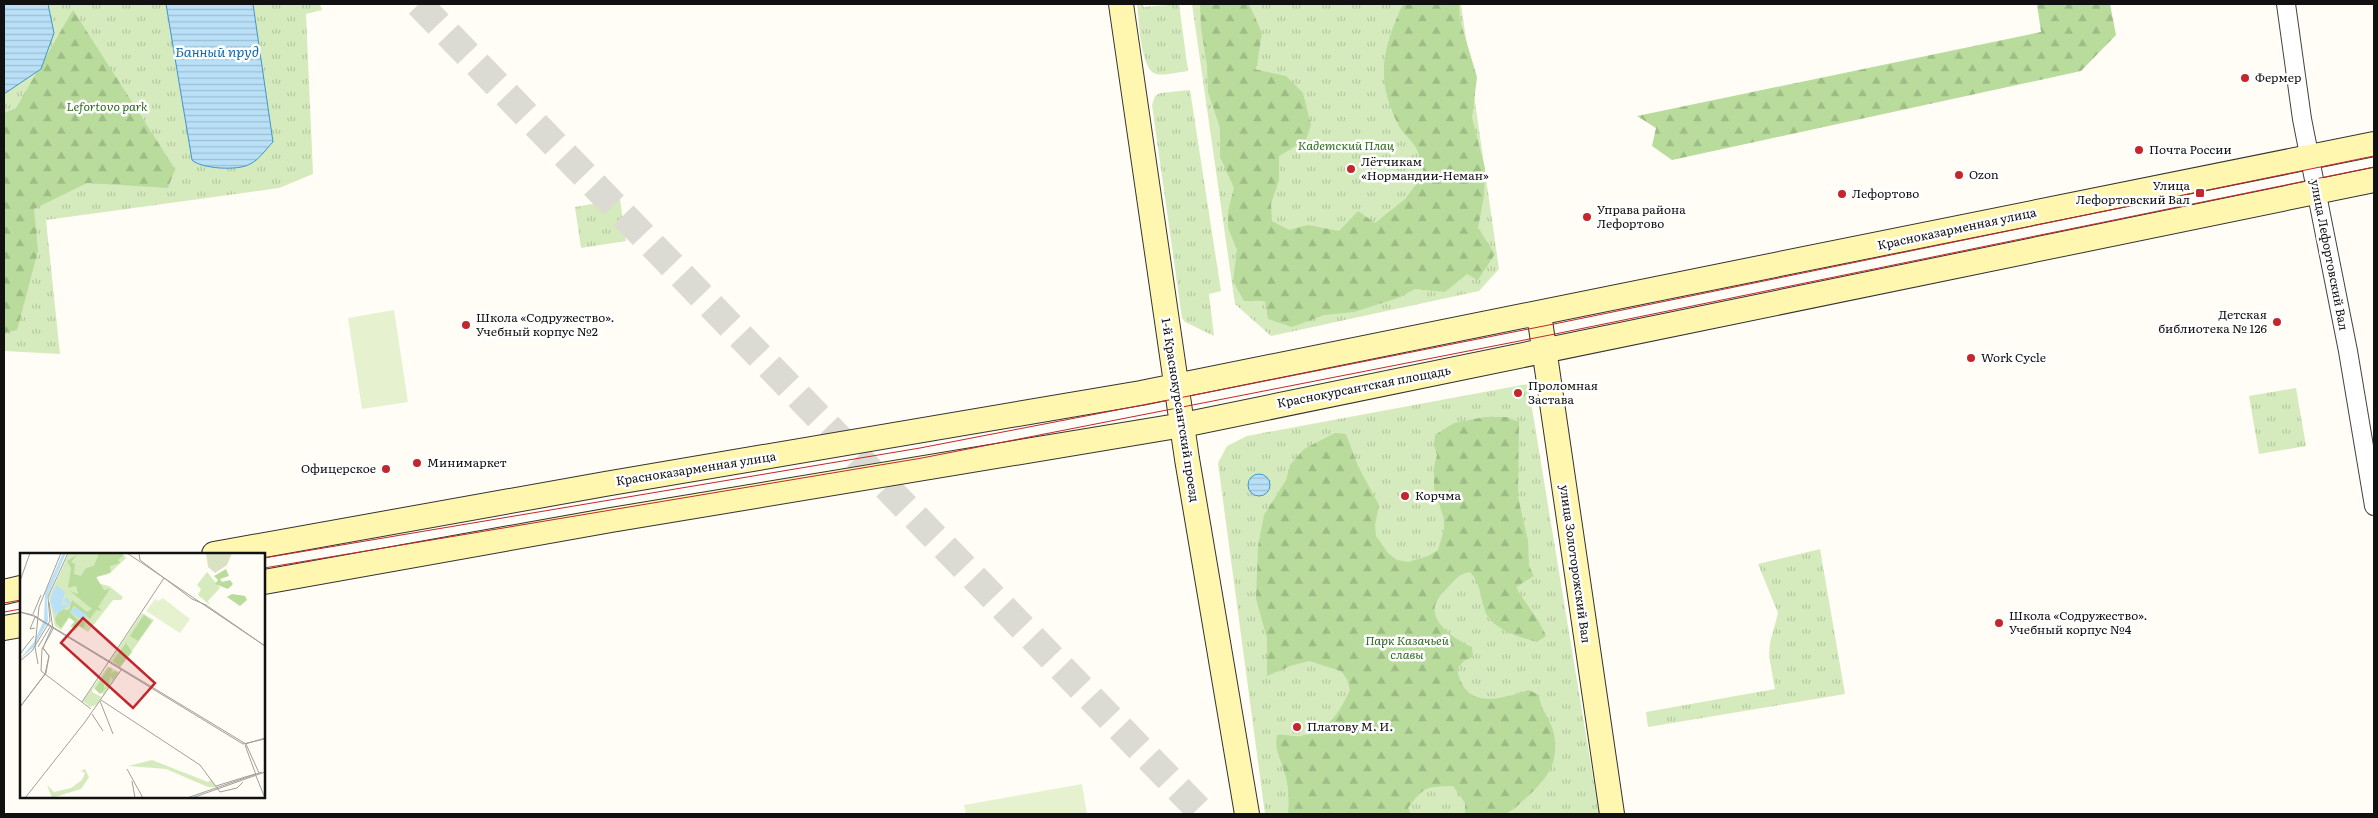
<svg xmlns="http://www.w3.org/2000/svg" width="2378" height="818" font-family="Literata,serif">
<defs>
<pattern id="grass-tufts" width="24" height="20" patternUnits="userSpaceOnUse" patternTransform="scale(1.25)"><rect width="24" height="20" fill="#d5ebbd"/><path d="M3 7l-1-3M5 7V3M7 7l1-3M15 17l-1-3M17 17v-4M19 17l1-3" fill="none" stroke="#b6c8a1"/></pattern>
<pattern id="forest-firs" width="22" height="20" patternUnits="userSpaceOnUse" patternTransform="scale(1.25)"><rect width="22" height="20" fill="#b9dc9c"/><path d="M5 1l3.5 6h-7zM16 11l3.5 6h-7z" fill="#9ebc85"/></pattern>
<pattern id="water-rules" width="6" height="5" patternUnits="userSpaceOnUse" patternTransform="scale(1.25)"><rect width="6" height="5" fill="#b9e0f7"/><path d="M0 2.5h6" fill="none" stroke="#9ebfd3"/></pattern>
</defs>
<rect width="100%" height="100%" fill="#fffdf5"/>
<!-- grass -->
<path fill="url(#grass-tufts)" d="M 4,4 L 320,4 L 322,10 L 306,14 L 313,174 L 279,188 L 46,220 L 60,354 L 4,351 Z
M 1137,4 L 1143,4 L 1143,7 L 1179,4 L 1188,71 C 1178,72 1165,76 1156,74 C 1140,70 1139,18 1137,4 Z
M 1192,4 L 1461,4 L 1499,269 L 1479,291 L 1271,336 L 1235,304 Z
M 1190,90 L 1221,291 L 1209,294 L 1214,336 L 1185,322 L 1182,318 L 1152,105 L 1155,96 L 1160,93 Z
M 620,199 L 626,241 L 581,248 L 575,207 Z
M 1528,384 L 1599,814 L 1265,814 L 1218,463 L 1227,446 L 1247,436 Z
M 2296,388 L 2306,446 L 2259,454 L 2249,396 Z
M 1820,549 L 1845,694 L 1648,727 L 1646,712 L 1775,689 L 1769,656 L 1770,643 L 1778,613 L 1758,564 Z"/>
<!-- forest -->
<path fill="url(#forest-firs)" d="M 1200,4 L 1249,4 L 1262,33 L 1257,65 L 1254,69 L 1286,76 L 1303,93 L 1311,125 L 1306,140 L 1279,156 L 1279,180 L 1271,204 L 1272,221 L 1289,230 L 1308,225 L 1339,231 L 1358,211 L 1375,223 L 1405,199 L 1424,174 C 1422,166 1420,155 1416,148 C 1412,140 1403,134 1399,126 C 1375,80 1382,49 1403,4 L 1459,4 L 1460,20 L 1477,77 L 1472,118 L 1485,168 L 1484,196 L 1478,228 L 1495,254 L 1478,280 L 1467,274 L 1445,292 L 1415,289 L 1398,298 L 1354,312 L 1324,315 L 1292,327 L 1268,319 L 1265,301 L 1244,301 L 1233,281 L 1237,250 L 1228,228 L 1228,211 L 1234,188 L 1220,157 L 1220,128 L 1208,92 L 1207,65 L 1201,28 Z
M 2037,4 L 2110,4 L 2116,35 L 2081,71 L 1672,160 L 1652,146 L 1656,128 L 1637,116 L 2041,32 Z
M 73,10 L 175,169 L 168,188 L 87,183 L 34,209 L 38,251 L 17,330 L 4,333 L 4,113 L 16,108 Z
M 1485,417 L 1507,417 L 1519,422 L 1518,497 L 1528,541 L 1529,566 L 1534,576 L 1516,587 C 1525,604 1539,618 1546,636 L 1537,642 C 1519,637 1493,630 1485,611 C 1480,597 1481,583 1470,572 C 1459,574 1456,579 1448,587 C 1443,593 1437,598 1435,606 C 1431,624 1458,641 1472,647 L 1473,657 L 1464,661 L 1457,669 C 1465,711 1500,699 1529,690 L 1539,695 C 1540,710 1551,719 1554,734 C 1559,766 1547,778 1526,798 C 1520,803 1512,812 1504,814 C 1493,817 1477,814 1465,814 L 1465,803 L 1453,786 C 1426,787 1425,785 1408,808 L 1411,814 L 1288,814 C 1289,801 1289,787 1285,774 C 1281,759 1274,750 1277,735 C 1286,734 1295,737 1300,736 C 1328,732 1339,713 1350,690 L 1347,679 L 1341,671 L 1309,661 L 1290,666 L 1267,676 L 1267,638 L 1256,599 L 1258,546 L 1264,515 L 1286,480 L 1290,465 L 1304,449 L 1335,433 L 1346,434 L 1358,466 L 1379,505 L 1375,525 L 1376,536 L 1388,553 L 1397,560 L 1408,562 L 1428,556 L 1438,550 L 1444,530 L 1444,519 L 1434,488 L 1434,467 L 1437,455 L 1434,445 L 1435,435 L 1454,423 Z"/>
<!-- pitch -->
<path fill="#e6f2cf" d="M 394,310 L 408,402 L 362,409 L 348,318 Z
M 1082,784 L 1087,814 L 966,814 L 964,805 Z"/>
<!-- water -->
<path fill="url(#water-rules)" stroke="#3f96cf" d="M 4,4 L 48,4 L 54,33 L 41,69 L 4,94 Z
M 166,4 L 253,4 L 273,142 C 266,149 259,160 250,164 C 239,171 201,169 192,160 Z
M1248 485a11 11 0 1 1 22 0a11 11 0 1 1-22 0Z"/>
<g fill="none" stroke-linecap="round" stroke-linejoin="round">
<!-- primary-tunnel -->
<path stroke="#dbdad3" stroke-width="28" stroke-dasharray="28 14" stroke-linecap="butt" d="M 419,4 L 1203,814"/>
<defs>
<path id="street" d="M 2286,4 L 2302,119 L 2348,351 L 2374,506"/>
<path id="secondary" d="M 1121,4 L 1187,459 L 1247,814
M 1539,314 L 1612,814
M 214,554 L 605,484 L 1141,393 L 2374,144
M 264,582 L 611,520 L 1183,425 L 2374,180
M 4,592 L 21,588
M 4,628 L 21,625"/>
</defs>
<!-- street casing -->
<use href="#street" stroke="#444" stroke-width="20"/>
<!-- secondary casing -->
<use href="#secondary" stroke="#333" stroke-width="26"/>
<!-- street -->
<use href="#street" stroke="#fff" stroke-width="18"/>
<!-- secondary -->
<use href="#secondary" stroke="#fff6b0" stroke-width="24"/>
<!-- tram -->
<path stroke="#c4262e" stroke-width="1" d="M 264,558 L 920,448 L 1179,398 L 1554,324 L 2374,156
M 264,568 L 922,458 L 1555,334 L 2374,167
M 4,603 L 21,600
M 4,612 L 21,609"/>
</g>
<!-- markers -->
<g fill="#c4262e" stroke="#fff" stroke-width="2">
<circle cx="2245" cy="78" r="5"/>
<circle cx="2139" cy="150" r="5"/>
<circle cx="1351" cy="169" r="5"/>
<circle cx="1959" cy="175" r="5"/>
<rect x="2195" y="188" width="10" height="10" rx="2.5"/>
<circle cx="1842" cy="194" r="5"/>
<circle cx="1587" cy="217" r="5"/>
<circle cx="2277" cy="322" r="5"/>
<circle cx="466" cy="325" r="5"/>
<circle cx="1971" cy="358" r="5"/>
<circle cx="1518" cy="393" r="5"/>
<circle cx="417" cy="463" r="5"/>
<circle cx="386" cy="469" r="5"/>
<circle cx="1405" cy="496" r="5"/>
<circle cx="1999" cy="623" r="5"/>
<circle cx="1297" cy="727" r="5"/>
</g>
<g text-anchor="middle" stroke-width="5" stroke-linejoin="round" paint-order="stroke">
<!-- poi labels -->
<g font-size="12" fill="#111" stroke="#fff" text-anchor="start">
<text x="2255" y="82">Фермер</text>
<text x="2149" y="154">Почта России</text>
<text x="1361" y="166">Лётчикам<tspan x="1361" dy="14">«Нормандии-Неман»</tspan></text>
<text x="1969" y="179">Ozon</text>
<text x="2190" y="190" text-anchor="end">Улица<tspan x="2190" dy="14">Лефортовский Вал</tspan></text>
<text x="1852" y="198">Лефортово</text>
<text x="1597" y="214">Управа района<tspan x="1597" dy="14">Лефортово</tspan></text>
<text x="2267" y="319" text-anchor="end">Детская<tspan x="2267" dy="14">библиотека № 126</tspan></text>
<text x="476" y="322">Школа «Содружество».<tspan x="476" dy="14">Учебный корпус №2</tspan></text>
<text x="1981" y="362">Work Cycle</text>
<text x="1528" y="390">Проломная<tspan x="1528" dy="14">Застава</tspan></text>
<text x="427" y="467">Минимаркет</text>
<text x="376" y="473" text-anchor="end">Офицерское</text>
<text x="1415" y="500">Корчма</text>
<text x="2009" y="620">Школа «Содружество».<tspan x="2009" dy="14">Учебный корпус №4</tspan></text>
<text x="1307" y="731">Платову М. И.</text>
</g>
<!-- park labels -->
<g font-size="12" font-style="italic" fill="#2f6b1f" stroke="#fff">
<text x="107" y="111">Lefortovo park</text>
<text x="1346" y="150">Кадетский Плац</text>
<text x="1407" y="645">Парк Казачьей<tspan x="1407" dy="14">славы</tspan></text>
</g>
<!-- street labels -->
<g font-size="12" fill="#111" stroke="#fff">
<text transform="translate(1957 229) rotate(-12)" y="4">Красноказарменная улица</text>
<text transform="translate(2329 255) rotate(79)" y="4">улица Лефортовский Вал</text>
<text transform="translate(1364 387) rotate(-11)" y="4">Краснокурсантская площадь</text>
<text transform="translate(1180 410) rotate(81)" y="4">1-й Краснокурсантский проезд</text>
<text transform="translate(696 469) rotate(-9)" y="4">Красноказарменная улица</text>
<text transform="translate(1575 564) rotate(82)" y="4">улица Золоторожский Вал</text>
</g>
<!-- water labels -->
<g font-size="14" font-style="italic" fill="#1768a6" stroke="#fff">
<text x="217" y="57">Банный пруд</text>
</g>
</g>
<!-- overview -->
<g transform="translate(20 553)">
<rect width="245" height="245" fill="#fffdf5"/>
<path d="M 49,0 L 102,0 L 106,5 L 89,21 L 77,24 L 77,30 L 89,33 L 103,44 L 101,47 L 93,47 L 68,79 L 59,73 L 55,78 L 50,73 L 55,68 L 49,65 L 41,77 L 35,73 L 29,44 ZM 187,19 L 200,35 L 188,48 L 190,52 L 178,42 L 181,36 L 177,32 ZM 122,60 L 134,67 L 100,115 L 90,108 ZM 88,113 L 99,119 L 84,142 L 73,135 L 72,139 L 82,144 L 76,152 L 70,154 L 63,148 ZM 132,207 L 188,229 L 191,227 L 196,234 L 188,234 L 146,216 L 108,213 ZM 65,216 L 69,224 L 61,236 L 32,245 L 27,232 L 34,239 L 51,235 L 62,227 L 65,220 L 61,218 Z" fill="#d5ebbd"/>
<path d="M 79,0 L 100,0 L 103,3 L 98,7 L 100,10 L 90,13 L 91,19 L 76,24 L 84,37 L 90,36 L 78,54 L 82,58 L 76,57 L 70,66 L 54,53 L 50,59 L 59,68 L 65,68 L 64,75 L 59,73 L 54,75 L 52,72 L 55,69 L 49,64 L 41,75 L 36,70 L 35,65 L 41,56 L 49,57 L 52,47 L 67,59 L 72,56 L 50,38 L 58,41 L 56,33 L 48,35 L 51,15 L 47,8 L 57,2 L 51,9 L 55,11 L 54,21 L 61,23 L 66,15 L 74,13 ZM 206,16 L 209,23 L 200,26 L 202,29 L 210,27 L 213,31 L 208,36 L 195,31 L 198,27 L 194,23 ZM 212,41 L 225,43 L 227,47 L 220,53 L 207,44 ZM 124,62 L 132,68 L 118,88 L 110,83 ZM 106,90 L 112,99 L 100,114 L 93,108 ZM 88,115 L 92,115 L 91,121 L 95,118 L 98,120 L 93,127 L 90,123 L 89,131 L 84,128 L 84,135 L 88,133 L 80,141 L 75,136 Z" fill="#b9dc9c"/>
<path d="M 186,0 L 212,0 L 207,12 L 195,20 L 188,14 Z" fill="#d9e3c4"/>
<path d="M 143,45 L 170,66 L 160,80 L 126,58 L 135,46 L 138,48 Z" fill="#e6f2cf"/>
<path d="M 43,0 L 46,0 L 27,45 L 28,68 L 14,94 L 0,106 L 14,89 L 24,67 L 25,40 ZM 36,32 L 45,39 L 42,49 L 43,52 L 49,51 L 43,48 L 47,44 L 51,51 L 35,62 L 30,47 ZM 55,54 L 67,62 L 64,68 L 50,59 Z" fill="#b9e0f7"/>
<path fill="none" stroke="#a09f9a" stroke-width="1" d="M 107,0 L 245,93M 119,0 L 120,7 L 172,46 L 186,52 L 245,93M 0,28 L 10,0M 29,49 L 33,76M 0,59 L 17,64M 0,59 L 13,62 L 226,191 L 239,220M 13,61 L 21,42M 15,75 L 10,76 L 15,64 L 223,191 L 245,186M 33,76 L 22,96 L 21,118 L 71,156M 18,94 L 30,74M 0,101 L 14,83M 0,108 L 12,98 L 30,68 L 28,44 L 48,0M 18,111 L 15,94 L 19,54 L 41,0M 81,147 L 180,212 L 200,239 L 217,235 L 223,229M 80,148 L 93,181M 62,149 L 144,25M 0,154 L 25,121 L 29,103 L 23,95M 0,154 L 26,120 L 29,103 L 23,95 L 32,74M 72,161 L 83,178M 225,191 L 245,185M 225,192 L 236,222M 107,216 L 123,245M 236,223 L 245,245M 112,228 L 115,245M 196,233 L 235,221M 5,245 L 65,169 L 101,117M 167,245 L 242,219M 172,245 L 245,219"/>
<path fill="#c4262e" fill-opacity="0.15" stroke="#c4262e" stroke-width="2.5" d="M 63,65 L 135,130 L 113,155 L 41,90 Z"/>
<rect width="245" height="245" fill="none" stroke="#111" stroke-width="2.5"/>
</g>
<!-- border -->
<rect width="2378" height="818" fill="none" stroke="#111111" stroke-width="10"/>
</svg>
